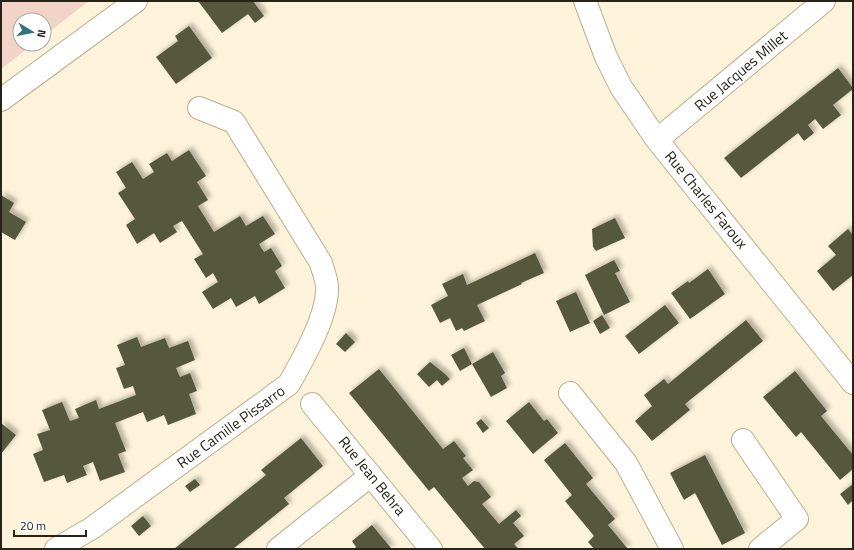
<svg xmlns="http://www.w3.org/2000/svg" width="854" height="550" font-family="'Titillium Web',sans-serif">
<defs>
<filter id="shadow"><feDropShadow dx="3.5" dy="-3.5" stdDeviation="2" flood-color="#0004"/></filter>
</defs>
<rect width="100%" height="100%" fill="#fdf3da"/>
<!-- grass -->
<path fill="#f2d3c8" d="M 1,1 L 89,1 L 44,36 L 44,20 L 20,20 L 20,44 L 33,44 L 1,69 Z"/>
<!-- building -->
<path fill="#55583e" filter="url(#shadow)" d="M 198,1 L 253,1 L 264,16 L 255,23 L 248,14 L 222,33 Z
M 189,26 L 212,58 L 176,84 L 156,57 L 178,41 L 175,36 Z
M 838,68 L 853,88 L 853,89 L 833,105 L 841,115 L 823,129 L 815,119 L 808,125 L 814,133 L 804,141 L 798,133 L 741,178 L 724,158 Z
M 189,150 L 206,176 L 197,182 L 208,200 L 198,206 L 214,232 L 240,216 L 246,226 L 263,216 L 275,234 L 259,244 L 264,252 L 271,248 L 282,266 L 275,271 L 285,288 L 259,304 L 255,296 L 236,307 L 231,298 L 213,309 L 202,292 L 218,282 L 213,273 L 206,278 L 194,259 L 203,254 L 182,221 L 173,226 L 177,232 L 160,243 L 154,233 L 137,244 L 126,225 L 135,219 L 118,193 L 126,188 L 116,172 L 132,162 L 143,179 L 154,172 L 149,164 L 167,153 L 172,161 Z
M 1,195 L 14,203 L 9,212 L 26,222 L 15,240 L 1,232 Z
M 615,218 L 625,238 L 596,251 L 593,247 L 592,229 Z
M 848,229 L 853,235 L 853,275 L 833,291 L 817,271 L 836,255 L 828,246 Z
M 535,253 L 544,273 L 521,283 L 522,284 L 477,305 L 485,321 L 464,331 L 462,328 L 456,331 L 450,318 L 440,323 L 431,305 L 448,296 L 442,284 L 463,274 L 467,285 Z
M 614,260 L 620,271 L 615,273 L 630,302 L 604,315 L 585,275 Z
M 708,269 L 725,294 L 690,319 L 671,293 L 688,281 L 689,283 Z
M 576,292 L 590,323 L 570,332 L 556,301 Z
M 665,305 L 679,323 L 639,354 L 625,336 Z
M 602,315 L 610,328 L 600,334 L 593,321 Z
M 746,320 L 763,341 L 685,404 L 690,410 L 652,441 L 635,421 L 652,406 L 644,395 L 664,379 L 668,384 Z
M 346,333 L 355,342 L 345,352 L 336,344 Z
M 137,337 L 141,347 L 165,338 L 169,348 L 188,341 L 195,360 L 176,368 L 180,377 L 190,373 L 197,391 L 189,394 L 196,414 L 168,425 L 164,415 L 147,422 L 143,412 L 115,423 L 126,451 L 118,454 L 125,472 L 100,481 L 93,462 L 83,466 L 87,475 L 67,483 L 64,475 L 44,482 L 33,454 L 43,450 L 37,434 L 50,430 L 42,410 L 62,402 L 70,421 L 79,418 L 75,409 L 96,400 L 99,409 L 136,395 L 133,386 L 124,389 L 116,368 L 125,365 L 117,345 Z
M 464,348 L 472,364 L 460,371 L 451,355 Z
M 493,352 L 505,373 L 501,376 L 507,388 L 491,397 L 472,364 Z
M 430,362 L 445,374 L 450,379 L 442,386 L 437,380 L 429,387 L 417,374 Z
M 379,369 L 443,449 L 454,441 L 466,456 L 463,458 L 473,470 L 462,478 L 468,486 L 474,481 L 479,482 L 491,497 L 482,504 L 499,524 L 516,510 L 521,516 L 513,523 L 524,536 L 514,544 L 519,549 L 485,549 L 434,487 L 429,491 L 349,393 Z
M 795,371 L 827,411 L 821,416 L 853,455 L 853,469 L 840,480 L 801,432 L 796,437 L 763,397 Z
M 529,402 L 544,421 L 547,419 L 558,433 L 533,454 L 506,421 Z
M 481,419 L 489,428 L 483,433 L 476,423 Z
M 1,423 L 16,435 L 1,454 Z
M 301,438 L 323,466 L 284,498 L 289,504 L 233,549 L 174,549 L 266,475 L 261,470 Z
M 565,443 L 593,478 L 586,484 L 615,519 L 608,525 L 628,549 L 594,549 L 588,542 L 594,536 L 565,501 L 572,495 L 544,460 Z
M 705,455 L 745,533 L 722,545 L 695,493 L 684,500 L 670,473 Z
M 195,479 L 200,485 L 190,492 L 185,486 Z
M 853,484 L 853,500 L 848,505 L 840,494 Z
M 143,516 L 151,526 L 139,536 L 131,526 Z
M 372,525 L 381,536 L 392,549 L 354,549 L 356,547 L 352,541 Z"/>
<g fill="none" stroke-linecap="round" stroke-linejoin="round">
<defs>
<path id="minor" d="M 585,1 L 606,57 L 621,87 L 657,140 L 853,383
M 1,100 L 136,1
M 657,140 L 824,1
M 570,393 L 626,463 L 672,549
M 312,404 L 431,549
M 743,440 L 797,519 L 760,549
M 56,549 L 92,528 L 289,384 C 303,359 328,316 327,287 C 327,280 323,271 321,263 L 234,122 L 199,108
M 278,549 L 371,475"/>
</defs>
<!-- minor casing -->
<use href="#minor" stroke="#bbaf91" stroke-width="24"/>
<!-- minor -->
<use href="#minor" stroke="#fff" stroke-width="22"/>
</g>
<g text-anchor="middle" stroke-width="4" stroke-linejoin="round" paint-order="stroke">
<!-- street labels -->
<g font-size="15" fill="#272317" stroke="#fff">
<text transform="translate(741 71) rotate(-40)" y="5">Rue Jacques Millet</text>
<text transform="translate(706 200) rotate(51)" y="5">Rue Charles Faroux</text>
<text transform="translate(231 427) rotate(-36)" y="5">Rue Camille Pissarro</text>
<text transform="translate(372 476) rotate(51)" y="5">Rue Jean Behra</text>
</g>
</g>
<!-- border -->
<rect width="854" height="550" fill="none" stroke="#272317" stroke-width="4"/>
<!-- north arrow -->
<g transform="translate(32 32) rotate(100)"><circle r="19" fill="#ffffff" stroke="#a9a7a2"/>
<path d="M0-3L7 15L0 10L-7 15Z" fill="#2d747f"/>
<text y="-6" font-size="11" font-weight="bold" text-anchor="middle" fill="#272317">N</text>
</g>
<!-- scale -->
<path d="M14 530v6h72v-6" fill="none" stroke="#272317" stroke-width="2"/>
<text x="20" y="530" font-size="12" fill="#272317" stroke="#ffffff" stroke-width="3" paint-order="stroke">20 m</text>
</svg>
